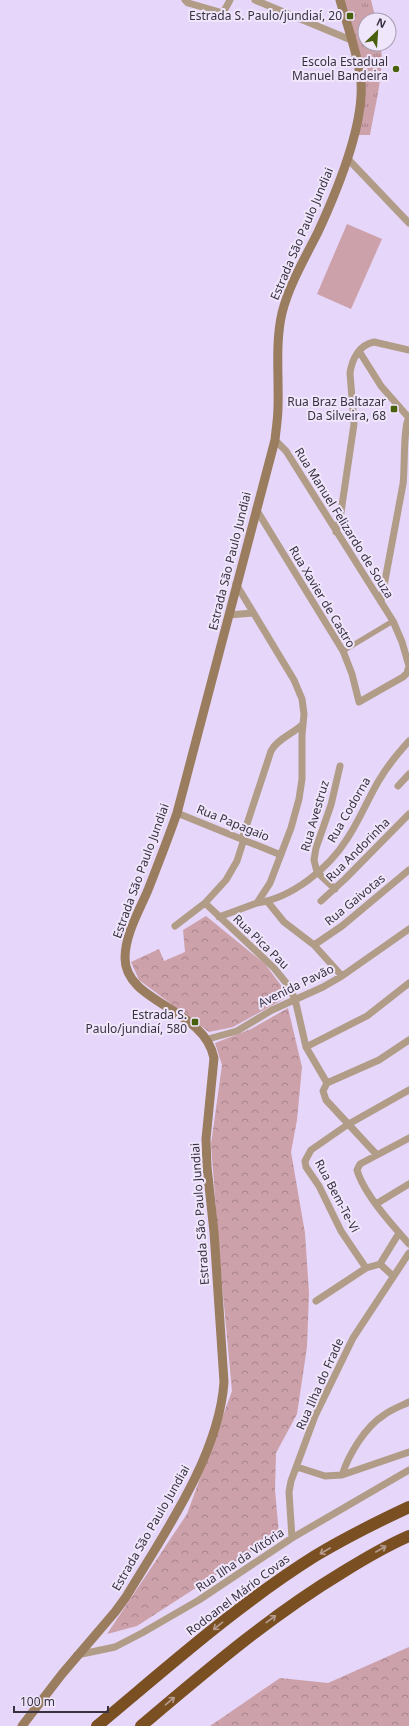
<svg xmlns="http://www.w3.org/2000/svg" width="409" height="1726" font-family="'Noto Sans',sans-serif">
<defs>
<pattern id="forest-crowns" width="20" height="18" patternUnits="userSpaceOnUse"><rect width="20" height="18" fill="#cda1aa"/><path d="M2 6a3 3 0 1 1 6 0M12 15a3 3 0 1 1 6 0" fill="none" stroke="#a7848c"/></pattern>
<pattern id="park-tufts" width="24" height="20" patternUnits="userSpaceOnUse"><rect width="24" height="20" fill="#cda1aa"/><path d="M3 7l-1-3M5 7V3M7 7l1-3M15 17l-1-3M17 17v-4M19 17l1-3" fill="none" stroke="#a7848c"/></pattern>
</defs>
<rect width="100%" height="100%" fill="#e6d6fa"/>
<!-- forest -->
<path fill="url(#forest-crowns)" d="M 206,916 L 265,964 L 289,996 L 233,1027 L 209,1032 L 139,980 L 131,962 L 159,949 L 164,961 L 185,952 L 183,930 Z
M 288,1008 L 302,1067 L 297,1120 L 291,1152 L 305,1233 L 309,1293 L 307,1347 L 297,1414 L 276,1453 L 275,1490 L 279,1534 L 137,1626 L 107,1634 L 187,1514 L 232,1391 L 220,1262 L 211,1144 L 222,1065 L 215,1043 L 251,1029 Z
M 409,1647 L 409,1726 L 210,1726 L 280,1678 L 328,1683 Z"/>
<!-- park -->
<path fill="url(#park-tufts)" d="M 344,0 L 371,0 L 376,20 L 365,20 L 365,44 L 381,44 C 384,75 375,105 370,135 L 358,135 L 364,92 Z"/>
<!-- pitch -->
<path fill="#cda1aa" d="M 347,224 L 382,239 L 351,309 L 317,294 Z"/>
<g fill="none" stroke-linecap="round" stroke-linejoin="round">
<!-- pedestrian -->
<path stroke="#b19c88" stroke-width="5" d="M 343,651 L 393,621"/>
<!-- minor -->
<path stroke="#b19c88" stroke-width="7" d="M 185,0 L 188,3 L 223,13 L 230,0
M 255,0 L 351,40
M 347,158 L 409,223
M 359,351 L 381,386 L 409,418
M 275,440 L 286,451 L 393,621 L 402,642 L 409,666
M 256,509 L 343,651 L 352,674 L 359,702 L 403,677 L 407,673 L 409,666
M 336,532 L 340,519 L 354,424 L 350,373 C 352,359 359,345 374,342 L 409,350
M 381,602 L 403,484 C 405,469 403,427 409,417
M 229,615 L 253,613
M 398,786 L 409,774
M 177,813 L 281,855
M 242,839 L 271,751 C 277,739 293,734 303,724
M 335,889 L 317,872 L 314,860 L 316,848 L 331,805 L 340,766
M 267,901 L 284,922 L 314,945 L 342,976
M 321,901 L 345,879 L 409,814
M 205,903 L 274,968 L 287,984 L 295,999 L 306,1047 L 327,1083
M 257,903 C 292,898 329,868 347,839 C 359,821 367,801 378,782 C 386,768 398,753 409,741
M 219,917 L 257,903 L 270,883 L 291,828 L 299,799 L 302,779 L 302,735 L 304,714 L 302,699 L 294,680 L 236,584
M 175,926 L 205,903 L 226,880 L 237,861 L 244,839
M 314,945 L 342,926 L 409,870
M 208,1039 L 237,1031 L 272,1010 L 323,987 L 342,976 L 409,929
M 306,1047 L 367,1016 L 409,983
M 327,1083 L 379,1060 L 409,1040
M 327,1083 L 323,1091 L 326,1100 L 377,1155
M 409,1138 L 360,1164 L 357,1170 C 364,1194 392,1225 409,1244
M 376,1204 L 409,1184
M 380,1264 L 399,1233
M 366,1268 L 341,1231 L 319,1186 L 306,1167 L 305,1161 L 311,1150 L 347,1125 L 409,1090
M 316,1301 L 366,1268 L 380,1264 L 393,1276
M 297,1467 L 325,1476 L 342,1475 L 409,1452
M 342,1475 C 349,1454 365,1427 384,1415 C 392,1409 401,1406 409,1402
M 292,1538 L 289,1492 L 291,1481 L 315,1416 L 353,1338 L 409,1253
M 77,1655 L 115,1647 L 142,1633 L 199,1600 L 292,1538 L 409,1470"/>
<!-- secondary -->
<path stroke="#9a7c5e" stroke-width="9" d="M 22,1726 L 62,1674 L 115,1612 L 126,1597 C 163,1535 219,1456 224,1382 L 214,1232 L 207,1167 L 206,1139 L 214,1058 C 204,1008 125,1003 125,958 C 125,935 139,911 148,890 C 158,864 168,839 177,813 L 275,440 C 276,429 278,418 278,407 C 279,376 275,343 282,313 C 289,285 305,258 318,232 C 336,193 364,126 361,82 C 359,57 347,25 340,0"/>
<!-- motorway -->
<path stroke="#7a5023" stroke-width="12" d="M 97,1726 C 168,1667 237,1605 315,1556 C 345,1538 377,1522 409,1507
M 141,1726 C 206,1671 270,1616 343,1572 C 364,1559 386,1546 409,1536"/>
</g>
<!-- one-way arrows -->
<defs><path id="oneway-shaft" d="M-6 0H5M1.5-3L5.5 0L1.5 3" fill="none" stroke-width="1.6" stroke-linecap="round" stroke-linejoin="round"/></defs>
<g stroke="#b59b90">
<use href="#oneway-shaft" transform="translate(381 1549) rotate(-30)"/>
<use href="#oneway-shaft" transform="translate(325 1551) rotate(150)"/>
<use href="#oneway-shaft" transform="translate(271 1619) rotate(-37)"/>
<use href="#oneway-shaft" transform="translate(218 1626) rotate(141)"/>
<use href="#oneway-shaft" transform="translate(170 1701) rotate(-40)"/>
</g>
<!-- markers -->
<g fill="#485f0b" stroke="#f0e6fc" stroke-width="1.5">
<rect x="346" y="12" width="8" height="8" rx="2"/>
<circle cx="396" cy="69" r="4"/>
<rect x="390" y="405" width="8" height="8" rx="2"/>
<rect x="191" y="1018" width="8" height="8" rx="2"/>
</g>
<g text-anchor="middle" stroke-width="4" stroke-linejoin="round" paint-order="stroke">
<!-- poi labels -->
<g font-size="12" fill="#383240" stroke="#f0e6fc" text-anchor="end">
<text x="342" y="20">Estrada S. Paulo/jundiaí, 20</text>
<text x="388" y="66">Escola Estadual<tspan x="388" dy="14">Manuel Bandeira</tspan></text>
<text x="386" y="406">Rua Braz Baltazar<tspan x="386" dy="14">Da Silveira, 68</tspan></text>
<text x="187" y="1019">Estrada S.<tspan x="187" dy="14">Paulo/jundiaí, 580</tspan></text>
</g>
<!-- street labels -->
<g font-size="12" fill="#383240" stroke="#f0e6fc">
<text transform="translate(302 234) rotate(-67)" y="4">Estrada São Paulo Jundiai</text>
<text transform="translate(344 523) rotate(58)" y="4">Rua Manuel Felizardo de Souza</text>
<text transform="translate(230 561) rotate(-76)" y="4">Estrada São Paulo Jundiai</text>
<text transform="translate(322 597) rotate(59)" y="4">Rua Xavier de Castro</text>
<text transform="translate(349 810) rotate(-60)" y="4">Rua Codorna</text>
<text transform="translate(315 816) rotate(-74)" y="4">Rua Avestruz</text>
<text transform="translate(233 823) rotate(22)" y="4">Rua Papagaio</text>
<text transform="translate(358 850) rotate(-45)" y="4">Rua Andorinha</text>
<text transform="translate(141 871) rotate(-70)" y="4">Estrada São Paulo Jundiai</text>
<text transform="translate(355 900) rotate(-39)" y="4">Rua Gaivotas</text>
<text transform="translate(261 942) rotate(44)" y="4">Rua Pica Pau</text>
<text transform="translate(296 986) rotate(-26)" y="4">Avenida Pavão</text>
<text transform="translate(337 1196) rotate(62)" y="4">Rua Bem-Te-Vi</text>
<text transform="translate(200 1214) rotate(-94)" y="4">Estrada São Paulo Jundiai</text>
<text transform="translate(320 1384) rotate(-66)" y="4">Rua Ilha do Frade</text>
<text transform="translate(151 1528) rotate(-60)" y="4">Estrada São Paulo Jundiai</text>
<text transform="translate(240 1560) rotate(-34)" y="4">Rua Ilha da Vitória</text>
<text transform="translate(238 1595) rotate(-37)" y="4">Rodoanel Mário Covas</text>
</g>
</g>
<!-- north arrow -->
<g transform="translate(377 32) rotate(25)"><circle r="19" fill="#f0e6fc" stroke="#a69eb1"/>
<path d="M0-3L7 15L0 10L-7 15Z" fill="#485f0b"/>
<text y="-6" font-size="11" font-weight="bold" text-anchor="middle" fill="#383240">N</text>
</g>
<!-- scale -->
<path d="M14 1706v6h94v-6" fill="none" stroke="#383240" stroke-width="2"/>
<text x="20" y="1706" font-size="12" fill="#383240" stroke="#f0e6fc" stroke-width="3" paint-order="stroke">100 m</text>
</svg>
